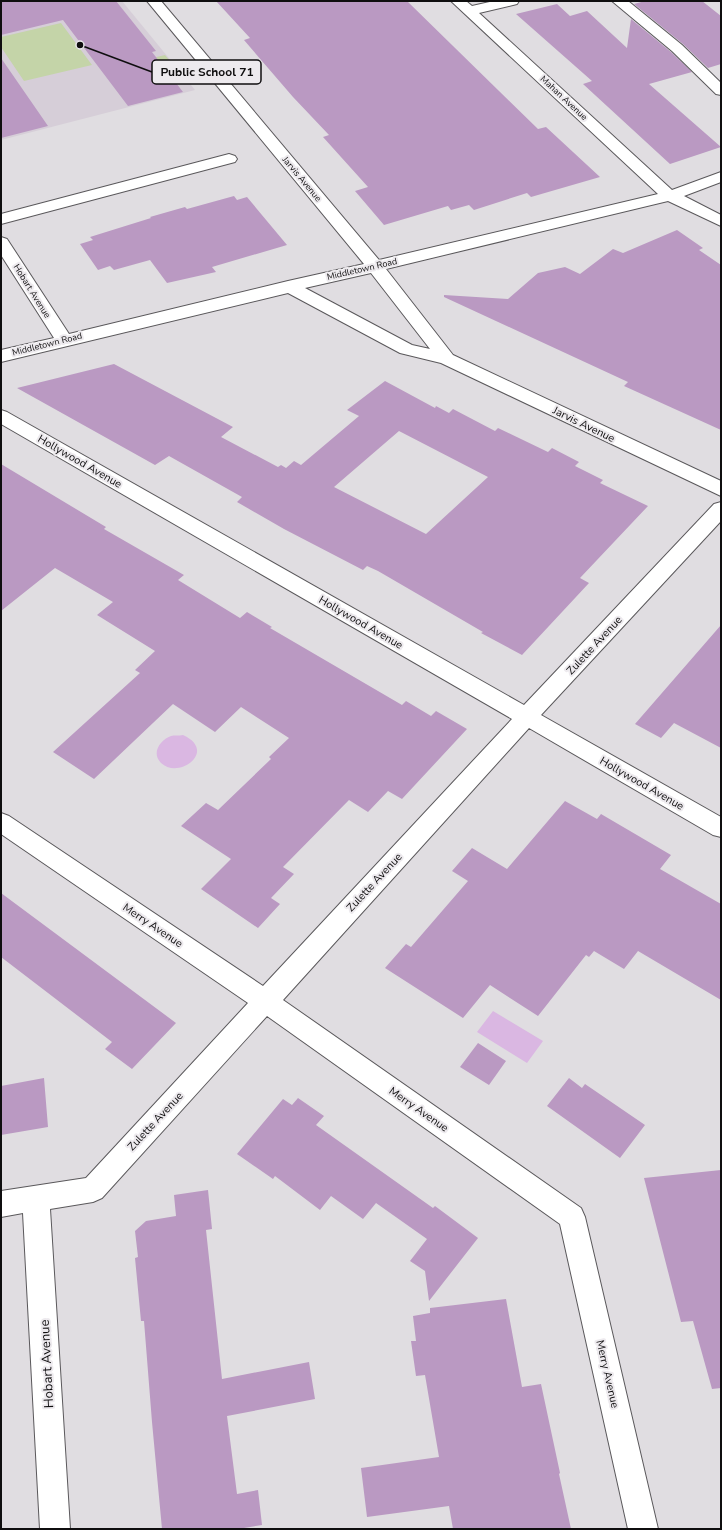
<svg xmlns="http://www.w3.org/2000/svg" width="722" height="1530" font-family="'Nunito Sans',sans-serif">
<rect width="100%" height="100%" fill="#e0dde1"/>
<!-- built -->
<path fill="#d6ced8" d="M 1,1 L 122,1 L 195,90 L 1,140 Z"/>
<!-- green -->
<path fill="#c4d4a8" d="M 61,23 L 92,65 L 24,81 L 1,47 L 1,37 Z
M 165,55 L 183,76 L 174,78 L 172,75 L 146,81 L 131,63 Z"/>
<!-- water -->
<path fill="#dab7e2" d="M 183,735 C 218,751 179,780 161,763 C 151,753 160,740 171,736 C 174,735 179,736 183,735 Z
M 493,1011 L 543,1041 L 527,1063 L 477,1032 Z"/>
<!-- building -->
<path fill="#ba99c2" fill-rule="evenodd" d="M 1,1 L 116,1 L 156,51 L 152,52 L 183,92 L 128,106 L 63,20 L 1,35 Z
M 216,1 L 407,1 L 538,129 L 546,127 L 600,177 L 531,197 L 527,193 L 474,210 L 469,205 L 451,210 L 448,206 L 384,225 L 355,191 L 368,187 L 323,137 L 329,135 L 293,97 L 244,40 L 250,38 Z
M 645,1 L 702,1 L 721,16 L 721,64 L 708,68 L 683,44 L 634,4 Z
M 557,4 L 570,16 L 587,11 L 627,48 L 631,19 L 671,52 L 692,72 L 649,84 L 721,147 L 670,164 L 583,84 L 592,81 L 516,14 Z
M 1,58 L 48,126 L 1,138 Z
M 234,196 L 237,200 L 247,197 L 287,245 L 212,267 L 216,272 L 167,283 L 150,260 L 114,270 L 110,266 L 98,270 L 80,244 L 93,240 L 90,237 L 151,218 L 150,217 L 185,207 L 187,209 Z
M 677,230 L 703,248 L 699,250 L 721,265 L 721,430 L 624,386 L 628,382 L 444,297 L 444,295 L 508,299 L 538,273 L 565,267 L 580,274 L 613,249 L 623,253 Z
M 114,364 L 233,427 L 221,437 L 278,467 L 281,465 L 286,468 L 294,461 L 301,465 L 359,416 L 347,410 L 385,381 L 435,408 L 436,406 L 449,413 L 453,409 L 495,431 L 498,428 L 548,452 L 552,448 L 579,462 L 575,466 L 603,480 L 600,483 L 648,506 L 580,578 L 589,583 L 522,655 L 481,633 L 483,632 L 378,571 L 367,566 L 363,570 L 284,529 L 237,502 L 242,497 L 169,456 L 155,465 L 17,388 ZM 399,431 L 488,477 L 426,534 L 334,487 Z
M 1,464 L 106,527 L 104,529 L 184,575 L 178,580 L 240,618 L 247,612 L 272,627 L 270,628 L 402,705 L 406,701 L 431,716 L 436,711 L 467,729 L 402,799 L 388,791 L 368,812 L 349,800 L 283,867 L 294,874 L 271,898 L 280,904 L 258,928 L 201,889 L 231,859 L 181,826 L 206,803 L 218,810 L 271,759 L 269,757 L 289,738 L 241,707 L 215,732 L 173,704 L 94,779 L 53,752 L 140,673 L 135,670 L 155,651 L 97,615 L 113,602 L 55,568 L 1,611 Z
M 721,625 L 721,748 L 674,723 L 661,738 L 635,724 Z
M 565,801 L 597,819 L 601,814 L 671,855 L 660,869 L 721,904 L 721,1000 L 638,951 L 624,969 L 594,951 L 589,957 L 586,955 L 538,1016 L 490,985 L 463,1018 L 385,968 L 406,944 L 411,947 L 468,881 L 452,871 L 472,848 L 507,869 Z
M 1,893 L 176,1023 L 132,1069 L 105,1049 L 112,1042 L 1,957 Z
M 478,1043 L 506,1061 L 489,1085 L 460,1067 Z
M 44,1078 L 48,1127 L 1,1135 L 1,1086 Z
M 569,1078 L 582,1088 L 585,1084 L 645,1125 L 620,1158 L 547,1106 Z
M 298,1098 L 324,1116 L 316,1125 L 433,1208 L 435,1206 L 478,1238 L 429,1301 L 425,1271 L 410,1261 L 427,1239 L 376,1203 L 363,1219 L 331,1196 L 320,1210 L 275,1176 L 273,1179 L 237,1154 L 283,1099 L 292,1105 Z
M 721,1170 L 721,1388 L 712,1389 L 693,1321 L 681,1322 L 644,1178 Z
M 208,1190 L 212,1229 L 206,1230 L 222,1379 L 309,1362 L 315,1399 L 227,1416 L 237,1494 L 258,1490 L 262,1525 L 238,1529 L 162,1529 L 152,1422 L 144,1321 L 141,1321 L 135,1258 L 138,1257 L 135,1231 L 146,1221 L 176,1216 L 174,1195 Z
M 506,1299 L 522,1387 L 541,1384 L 560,1473 L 559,1474 L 571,1529 L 453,1529 L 449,1506 L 367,1517 L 361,1468 L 439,1457 L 425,1375 L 416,1376 L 411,1341 L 416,1341 L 413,1316 L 430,1313 L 430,1308 Z"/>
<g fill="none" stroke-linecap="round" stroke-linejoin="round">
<defs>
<path id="minor" d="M 147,1 L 161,1 L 379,260 L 658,194 L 451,1 L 466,1 L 472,6 L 494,1 L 519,1 L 517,4 L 479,13 L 672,190 L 721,172 L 721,182 L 684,196 L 721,215 L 721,226 L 668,201 L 386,269 L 453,355 L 721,481 L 721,496 L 441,363 L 400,353 L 288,293 L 1,362 L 1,350 L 54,338 L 1,255 L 1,237 L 7,239 L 69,334 L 288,281 L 364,264 ZM 371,273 L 430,349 L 412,345 L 305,288 Z
M 612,1 L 628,1 L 682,45 L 721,83 L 721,95 L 716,94 L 672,51 Z
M 229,154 L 235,156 L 237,159 L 235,162 L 1,224 L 1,214 Z
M 1,410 L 7,412 L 524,705 L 714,504 L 721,502 L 721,521 L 541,715 L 721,817 L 721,837 L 713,835 L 529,728 L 283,1000 L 581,1208 L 585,1217 L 658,1529 L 628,1529 L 560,1224 L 267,1016 L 102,1198 L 93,1202 L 50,1209 L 70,1529 L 40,1529 L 23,1213 L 1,1217 L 1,1191 L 86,1178 L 248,1003 L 1,834 L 1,813 L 9,816 L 263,986 L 512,719 L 1,424 Z"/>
</defs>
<!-- minor casing -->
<use href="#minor" stroke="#5a585b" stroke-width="2"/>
<!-- minor -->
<use href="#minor" fill="#fff" fill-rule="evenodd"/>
</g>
<g text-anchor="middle" stroke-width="4" stroke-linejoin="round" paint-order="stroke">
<!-- far-street labels -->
<g font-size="9" fill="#0f0e0f" stroke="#edeaee">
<text transform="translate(564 98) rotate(43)" y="3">Mahan Avenue</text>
<text transform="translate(302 179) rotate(50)" y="3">Jarvis Avenue</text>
<text transform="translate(362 269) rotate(-13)" y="3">Middletown Road</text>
<text transform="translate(32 291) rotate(58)" y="3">Hobart Avenue</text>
<text transform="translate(47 344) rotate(-14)" y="3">Middletown Road</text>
</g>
<!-- street labels -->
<g font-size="11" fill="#0f0e0f" stroke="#edeaee">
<text transform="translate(584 424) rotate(26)" y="4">Jarvis Avenue</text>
<text transform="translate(80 461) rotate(30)" y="4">Hollywood Avenue</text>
<text transform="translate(361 622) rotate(30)" y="4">Hollywood Avenue</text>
<text transform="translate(594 645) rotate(-47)" y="4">Zulette Avenue</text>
<text transform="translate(642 783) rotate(30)" y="4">Hollywood Avenue</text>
<text transform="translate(374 882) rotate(-47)" y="4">Zulette Avenue</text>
<text transform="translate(153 925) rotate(34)" y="4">Merry Avenue</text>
<text transform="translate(419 1109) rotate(35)" y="4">Merry Avenue</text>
<text transform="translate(155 1121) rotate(-47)" y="4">Zulette Avenue</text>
<text transform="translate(608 1374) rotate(77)" y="4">Merry Avenue</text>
</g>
<!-- near-street labels -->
<g font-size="13" fill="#0f0e0f" stroke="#edeaee">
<text transform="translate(46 1364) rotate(-93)" y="5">Hobart Avenue</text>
</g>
</g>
<!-- callouts -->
<path fill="none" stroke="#0f0e0f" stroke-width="1.5" d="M80 45L152 72"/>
<circle fill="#0f0e0f" stroke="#edeaee" stroke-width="1.5" cx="80" cy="45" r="4"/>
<rect fill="#edeaee" stroke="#0f0e0f" stroke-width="1.5" x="152" y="60" width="109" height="24" rx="4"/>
<g font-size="12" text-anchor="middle" font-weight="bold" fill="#0f0e0f">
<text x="207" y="76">Public School 71</text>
</g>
<!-- border -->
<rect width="722" height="1530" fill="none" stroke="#0f0e0f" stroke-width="4"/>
</svg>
